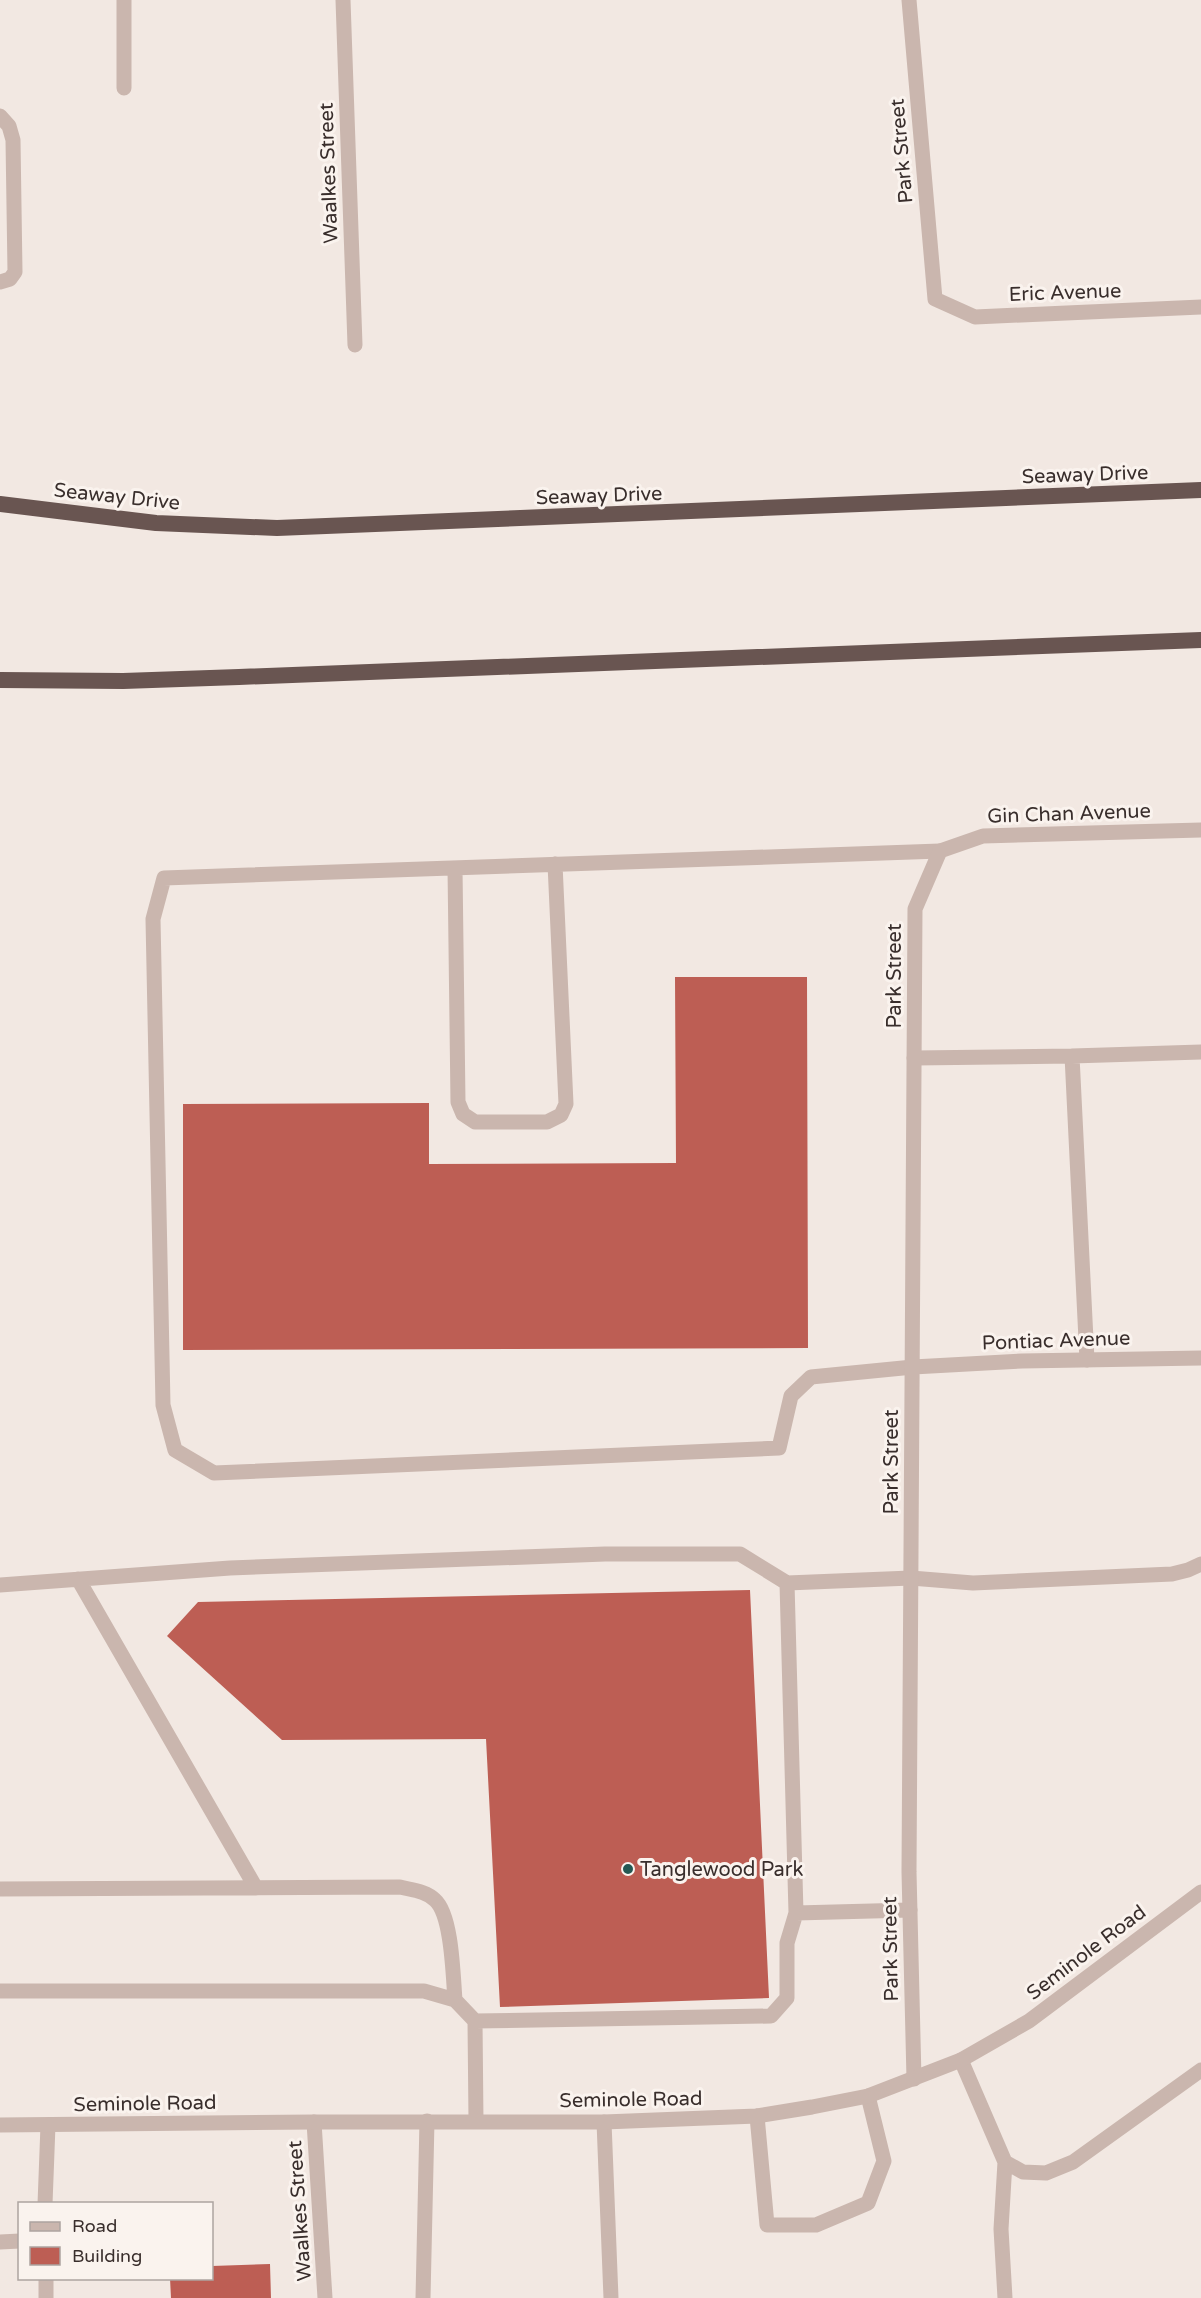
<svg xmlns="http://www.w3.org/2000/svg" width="1201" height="2298" font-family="'Varela Round',sans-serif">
<rect width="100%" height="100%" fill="#f2e8e2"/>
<!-- building -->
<path fill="#bd5e54" d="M 675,977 L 807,977 L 808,1348 L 183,1350 L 183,1104 L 429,1103 L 429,1164 L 676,1163 Z
M 750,1590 L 769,1998 L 500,2007 L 486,1739 L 282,1740 L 167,1636 L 198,1602 Z
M 270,2264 L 271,2298 L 171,2298 L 170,2278 L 212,2278 L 212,2266 Z"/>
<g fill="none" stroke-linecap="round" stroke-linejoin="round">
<!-- service -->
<path stroke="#cab6ae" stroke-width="15" d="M 124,88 L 124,0
M 0,116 L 9,126 L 13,140 L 15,272 L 10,279 L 0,282
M 455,868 L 458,1102 L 463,1114 L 475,1122 L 547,1122 L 561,1115 L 566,1104 L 555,864
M 1072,1056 L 1201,1052
M 914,1058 L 1072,1056 L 1087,1360
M 913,1367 L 811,1377 L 791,1396 L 779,1448 L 214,1473 L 175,1450 L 163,1405 L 153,919 L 164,878 L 940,851
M 78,1579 L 256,1888
M 787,1583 L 796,1913
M 0,1585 L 230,1568 L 605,1554 L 740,1554 L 787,1583 L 911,1578 L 973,1583 L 1172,1574 L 1188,1570 L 1201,1564
M 0,1889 L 400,1887 C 412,1890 426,1891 435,1900 C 452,1915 453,1976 455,2000
M 0,1991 L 424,1991 L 455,2000 L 475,2021 L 476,2121
M 475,2021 L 771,2016 L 787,1998 L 787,1943 L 796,1913 L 910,1910
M 961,2060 L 1005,2162 L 1023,2172 L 1046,2173 L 1073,2162 L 1201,2070
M 757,2116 L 767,2225 L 816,2225 L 868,2203 L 884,2161 L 868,2096
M 1005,2162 L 1001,2229 L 1005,2298
M 45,2204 L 48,2125
M 0,2242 L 20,2241
M 46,2278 L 46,2298
M 423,2298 L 427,2121"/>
<!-- minor -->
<path stroke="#cab6ae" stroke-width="15" d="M 343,0 L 355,345
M 909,0 L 935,299 L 975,317 L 1201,307
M 913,1367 L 1022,1361 L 1201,1358
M 914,2079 L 909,1872 L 915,909 L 940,851 L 983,836 L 1201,830
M 314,2122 L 325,2298
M 604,2122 L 611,2298"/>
<!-- tertiary -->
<path stroke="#cab6ae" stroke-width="15" d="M 0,2125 L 314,2122 L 604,2122 L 757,2116 L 812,2107 L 868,2096 L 961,2060 L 1029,2021 L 1201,1892"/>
<!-- trunk -->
<path stroke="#695551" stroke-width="16" d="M 0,504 L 156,523 L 277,528 L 1201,490
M 0,680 L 123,681 L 239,677 L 1201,640"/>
</g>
<!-- markers -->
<circle fill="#245853" stroke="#faf3ee" stroke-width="2" cx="628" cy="1869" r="6"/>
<g text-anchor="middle" stroke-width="6" stroke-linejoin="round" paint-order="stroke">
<!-- street labels -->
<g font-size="20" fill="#392e2c" stroke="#faf3ee">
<text transform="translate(901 151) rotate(-95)" y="7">Park Street</text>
<text transform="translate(328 173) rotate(-92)" y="7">Waalkes Street</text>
<text transform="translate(1065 292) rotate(-2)" y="7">Eric Avenue</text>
<text transform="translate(1085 474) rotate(-2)" y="7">Seaway Drive</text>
<text transform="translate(599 495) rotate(-2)" y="7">Seaway Drive</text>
<text transform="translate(117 496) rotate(6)" y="7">Seaway Drive</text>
<text transform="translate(1069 813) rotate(-2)" y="7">Gin Chan Avenue</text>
<text transform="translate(894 976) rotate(-90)" y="7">Park Street</text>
<text transform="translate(1056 1340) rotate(-2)" y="7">Pontiac Avenue</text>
<text transform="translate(891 1462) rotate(-90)" y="7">Park Street</text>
<text transform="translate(890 1949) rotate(-91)" y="7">Park Street</text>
<text transform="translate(1086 1952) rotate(-37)" y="7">Seminole Road</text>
<text transform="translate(631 2099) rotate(-1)" y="7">Seminole Road</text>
<text transform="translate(145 2103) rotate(-1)" y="7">Seminole Road</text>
<text transform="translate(299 2211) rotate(-94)" y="7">Waalkes Street</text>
</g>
<!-- poi labels -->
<g font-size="20" fill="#392e2c" stroke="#faf3ee" text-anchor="start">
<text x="640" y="1876">Tanglewood Park</text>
</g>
</g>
<!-- legend -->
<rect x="18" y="2202" width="195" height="78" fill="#faf3ee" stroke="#ada4a0" stroke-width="1.5"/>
<rect x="30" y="2222" width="30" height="9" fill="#cab6ae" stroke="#ada4a0" stroke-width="1.5"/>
<text x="72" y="2232" font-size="18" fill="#392e2c">Road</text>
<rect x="30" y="2247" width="30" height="18" fill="#bd5e54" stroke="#ada4a0" stroke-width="1.5"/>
<text x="72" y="2262" font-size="18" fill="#392e2c">Building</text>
</svg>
